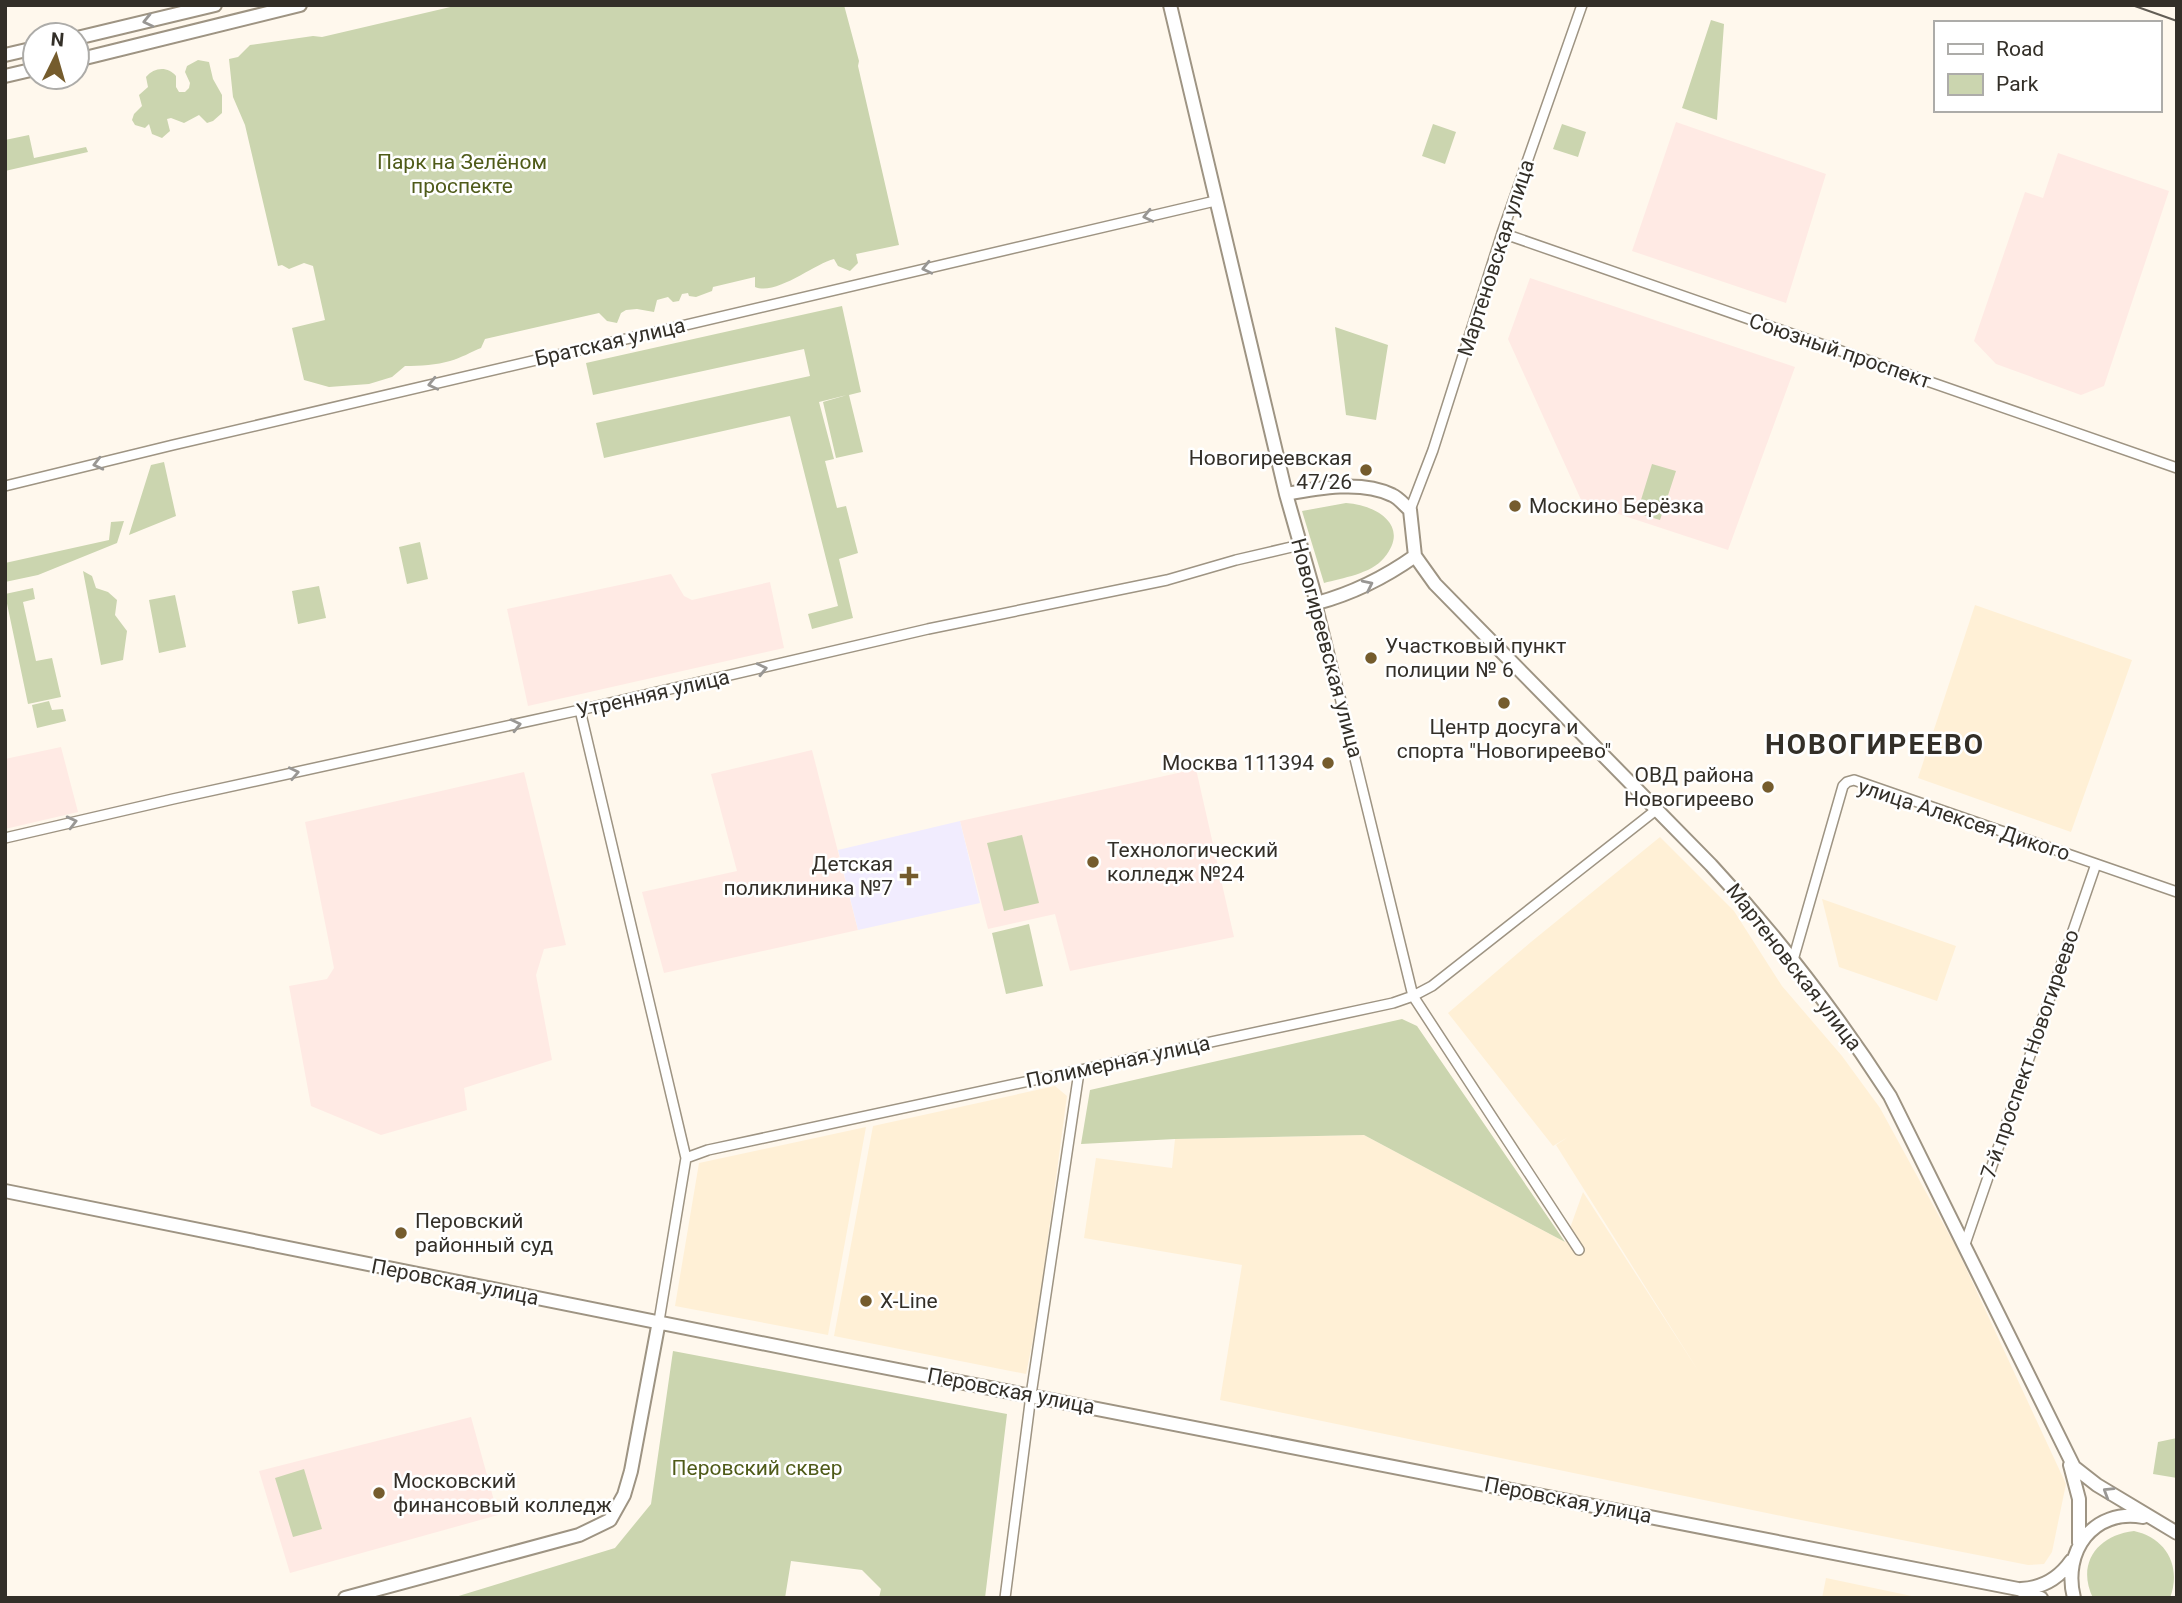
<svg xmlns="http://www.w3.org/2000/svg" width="2182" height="1603" font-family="Roboto,sans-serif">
<rect width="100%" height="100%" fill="#fff8ed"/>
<!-- built -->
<path fill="#fff0d6" d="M 1975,605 L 2132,660 L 2071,832 L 1918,778 Z
M 1660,837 L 1734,911 L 1782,986 L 1842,1056 L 1880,1108 L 1957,1249 L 2066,1484 L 2052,1552 L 2044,1564 L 2028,1565 L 1791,1518 L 1220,1400 L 1242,1265 L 1084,1238 L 1096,1158 L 1172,1168 L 1175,1139 L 1364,1135 L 1565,1242 L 1583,1192 L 1699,1372 L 1556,1145 L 1568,1137 L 1553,1146 L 1448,1013 L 1531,942 Z
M 1822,899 L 1956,946 L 1937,1001 L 1839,967 Z
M 1055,1086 L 1067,1096 L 1037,1320 L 1026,1374 L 834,1336 L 873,1126 Z
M 866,1127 L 828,1335 L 675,1306 L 699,1163 Z
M 1826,1578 L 1921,1598 L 1822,1598 Z"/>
<!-- education -->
<path fill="#ffeae4" d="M 1676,122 L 1826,174 L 1786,303 L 1632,251 Z
M 2058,153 L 2169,191 L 2104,386 L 2081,395 L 1996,364 L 1974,341 L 2025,192 L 2043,198 Z
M 1530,278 L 1795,367 L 1728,550 L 1582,502 L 1508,339 Z
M 671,574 L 684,596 L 692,600 L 770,582 L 784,648 L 528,706 L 507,609 Z
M 61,747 L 78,812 L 5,829 L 5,759 Z
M 812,750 L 858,930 L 664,973 L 642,892 L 737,871 L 711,774 Z
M 1196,769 L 1234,937 L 1070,971 L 1055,914 L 988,929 L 960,821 Z
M 524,772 L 566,945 L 544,949 L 536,975 L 552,1060 L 464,1088 L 467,1110 L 381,1135 L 311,1106 L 289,986 L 327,979 L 334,968 L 305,822 Z
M 471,1417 L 498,1515 L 290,1573 L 259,1471 Z"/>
<!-- medical -->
<path fill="#f1ecfe" d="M 960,821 L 980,903 L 858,930 L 838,850 Z"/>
<!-- green -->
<path fill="#cbd5af" d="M 459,5 L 844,5 L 859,61 L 858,66 L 899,245 L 856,254 L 858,263 L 850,271 L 838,266 L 834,259 C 814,264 776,296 755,287 L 755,277 L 713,287 L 712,291 L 696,297 L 689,296 L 688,293 L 682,294 L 679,301 L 673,302 L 668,297 L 657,300 L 654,312 L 637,309 L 626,310 L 621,313 L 617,323 L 607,321 L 599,313 L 485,339 L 481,348 C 471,352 461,358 450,361 C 437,365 420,366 405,366 L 392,377 L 369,384 L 329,387 L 304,380 L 292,328 L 325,320 L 313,266 L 304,263 L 289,269 L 282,265 L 278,266 L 245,125 L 233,97 L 229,59 L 238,57 L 250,45 L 313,36 L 322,37 Z
M 1711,20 L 1724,24 L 1717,120 L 1682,108 Z
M 198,60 L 209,62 L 213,79 L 222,95 L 222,113 L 213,121 L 207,123 L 199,115 L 184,123 L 171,118 L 167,119 L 170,131 L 162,138 L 152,134 L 149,124 L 145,128 L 135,125 L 132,120 L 134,114 L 142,106 L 139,95 L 148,87 L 146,77 C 154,67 168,66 176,76 L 176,87 L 179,92 L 185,92 L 189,88 L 190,83 L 185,72 L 187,66 Z
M 1433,124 L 1456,132 L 1445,164 L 1422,156 Z
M 1562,124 L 1586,132 L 1578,157 L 1553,149 Z
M 29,135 L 34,158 L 86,147 L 88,152 L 5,171 L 5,140 Z
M 842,306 L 861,392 L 849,395 L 863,452 L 836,458 L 823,402 L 847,395 L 819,402 L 834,459 L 825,461 L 837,508 L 846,506 L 858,553 L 839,559 L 853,618 L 812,629 L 808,614 L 838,606 L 790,416 L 604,458 L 596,423 L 810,376 L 804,349 L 593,395 L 586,363 Z
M 1335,327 L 1388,345 L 1376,420 L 1346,415 Z
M 164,462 L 176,516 L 129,535 L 151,465 Z
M 1652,464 L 1676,471 L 1660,520 L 1637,513 Z
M 1346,503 C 1377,505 1411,526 1384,558 C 1371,574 1342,578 1324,583 L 1302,511 Z
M 124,521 L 117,543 L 38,575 L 5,582 L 5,563 L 109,540 L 111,522 Z
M 420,542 L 428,579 L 407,584 L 399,547 Z
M 83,571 L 92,576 L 96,588 L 108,592 L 117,600 L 115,615 L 127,631 L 123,660 L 101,665 Z
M 319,586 L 326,618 L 298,624 L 292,591 Z
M 33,588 L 35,599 L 23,602 L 36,661 L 52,658 L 61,697 L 28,704 L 5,594 Z
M 175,595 L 186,647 L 159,653 L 149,600 Z
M 49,701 L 52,710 L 63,709 L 66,721 L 37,728 L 32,705 Z
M 1022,835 L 1039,903 L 1004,911 L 987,843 Z
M 1029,924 L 1043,986 L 1006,994 L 992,933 Z
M 1402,1019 L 1417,1026 L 1565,1242 L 1364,1135 L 1175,1139 L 1081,1144 L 1090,1090 Z
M 673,1351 L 1007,1414 L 985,1598 L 879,1598 L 881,1589 L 862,1570 L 791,1561 L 785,1598 L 452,1598 L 615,1548 L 651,1504 Z
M 2177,1438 L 2177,1478 L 2153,1474 L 2158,1442 Z
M 304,1469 L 322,1529 L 293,1537 L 275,1478 Z
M 2134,1531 C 2166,1538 2182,1566 2170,1598 L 2093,1598 C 2076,1563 2098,1535 2134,1531 Z"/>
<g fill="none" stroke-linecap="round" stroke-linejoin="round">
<defs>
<path id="street" d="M 1502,233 L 2177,468
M 5,486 L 173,445 L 1215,201
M 1410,510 L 1433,450 L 1502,233 L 1582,5
M 1317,603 L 1413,996 L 1579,1250
M 580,710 L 686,1158 L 659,1321
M 5,838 L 173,799 L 580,710 L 928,629 L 1167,580 L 1236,560 L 1300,545
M 1793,960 L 1843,786 L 1847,782 L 1854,780 L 2177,892
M 686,1158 L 708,1150 L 1393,1003 L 1413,996 L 1432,986 L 1656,810
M 1965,1244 L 2096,864
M 1005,1598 L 1031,1395 L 1079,1072"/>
<path id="secondary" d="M 1170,5 L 1286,494 L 1317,603 C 1354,593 1384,578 1415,556
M 77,38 L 215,5
M 5,55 L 35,48
M 77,60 L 300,5
M 5,76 L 35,69
M 1286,494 C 1318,488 1362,480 1392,495 C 1399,498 1404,505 1410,510 L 1415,556 L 1435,584 L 1711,865 C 1777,936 1837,1014 1890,1096 L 2074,1467 L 2097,1485 L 2177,1533
M 5,1191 L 821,1355 L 2018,1589 L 2041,1598
M 2070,1465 L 2079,1499 L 2079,1543
M 2021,1589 C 2042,1588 2059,1578 2071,1561
M 345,1598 L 579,1535 L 610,1520 L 624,1495 L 631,1471 L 659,1321
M 2074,1598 C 2062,1552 2093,1508 2143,1517"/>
</defs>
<!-- street casing -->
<use href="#street" stroke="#9e9483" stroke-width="12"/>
<!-- secondary casing -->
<use href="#secondary" stroke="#9e9483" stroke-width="16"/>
<!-- street -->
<use href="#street" stroke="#fff" stroke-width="9"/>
<!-- secondary -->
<use href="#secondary" stroke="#fff" stroke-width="12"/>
<!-- tram -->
<path stroke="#625d55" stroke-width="2" d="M 2132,5 L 2177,21"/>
</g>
<!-- one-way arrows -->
<defs><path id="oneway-chevron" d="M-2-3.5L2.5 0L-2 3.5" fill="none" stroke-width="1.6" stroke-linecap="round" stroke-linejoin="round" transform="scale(1.75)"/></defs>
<g stroke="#999794">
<use href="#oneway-chevron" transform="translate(148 21) rotate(167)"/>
<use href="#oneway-chevron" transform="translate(1148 216) rotate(167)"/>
<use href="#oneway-chevron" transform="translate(927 268) rotate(167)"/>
<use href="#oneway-chevron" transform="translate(433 384) rotate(167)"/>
<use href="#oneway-chevron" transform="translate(98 464) rotate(166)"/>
<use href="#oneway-chevron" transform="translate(1368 585) rotate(-26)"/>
<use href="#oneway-chevron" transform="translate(762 669) rotate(-13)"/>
<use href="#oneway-chevron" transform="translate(516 725) rotate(-13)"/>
<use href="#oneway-chevron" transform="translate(294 773) rotate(-12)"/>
<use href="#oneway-chevron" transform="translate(72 822) rotate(-14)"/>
<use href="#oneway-chevron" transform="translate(2108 1492) rotate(-148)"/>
</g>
<!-- markers -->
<g fill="#755c2d" stroke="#fff" stroke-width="2.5">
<circle cx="1366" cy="470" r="7"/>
<circle cx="1515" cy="506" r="7"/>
<circle cx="1371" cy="658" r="7"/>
<circle cx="1504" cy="703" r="7"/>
<circle cx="1328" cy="763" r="7"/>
<circle cx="1768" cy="787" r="7"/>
<circle cx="1093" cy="862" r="7"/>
<path d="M905.5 865.5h7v7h7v7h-7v7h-7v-7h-7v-7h7z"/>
<circle cx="401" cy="1233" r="7"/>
<circle cx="866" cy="1301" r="7"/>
<circle cx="379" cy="1493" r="7"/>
</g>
<g text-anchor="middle" stroke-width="5" stroke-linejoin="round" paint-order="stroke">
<!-- park labels -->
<g font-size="21" fill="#4f5b19" stroke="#fff">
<text x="462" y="169">Парк на Зелёном<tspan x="462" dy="24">проспекте</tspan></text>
<text x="757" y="1475">Перовский сквер</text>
</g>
<!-- street labels -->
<g font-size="21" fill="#332f28" stroke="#fff">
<text transform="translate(1496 258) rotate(-72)" y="7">Мартеновская улица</text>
<text transform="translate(610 342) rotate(-13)" y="7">Братская улица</text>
<text transform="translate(1840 351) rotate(19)" y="7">Союзный проспект</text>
<text transform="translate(1327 648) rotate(75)" y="7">Новогиреевская улица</text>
<text transform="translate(653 694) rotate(-13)" y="7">Утренняя улица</text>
<text transform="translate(1964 820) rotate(18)" y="7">улица Алексея Дикого</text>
<text transform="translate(1794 967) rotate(52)" y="7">Мартеновская улица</text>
<text transform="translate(2030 1054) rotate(-71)" y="7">7-й проспект Новогиреево</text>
<text transform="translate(1118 1062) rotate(-12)" y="7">Полимерная улица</text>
<text transform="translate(455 1282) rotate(11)" y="7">Перовская улица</text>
<text transform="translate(1011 1391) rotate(11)" y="7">Перовская улица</text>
<text transform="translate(1568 1500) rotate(11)" y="7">Перовская улица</text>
</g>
<!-- poi labels -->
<g font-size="21" fill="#332f28" stroke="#fff" text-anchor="start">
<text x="1352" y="465" text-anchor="end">Новогиреевская<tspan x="1352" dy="24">47/26</tspan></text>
<text x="1529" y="513">Москино Берёзка</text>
<text x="1385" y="653">Участковый пункт<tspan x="1385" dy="24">полиции № 6</tspan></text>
<text x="1504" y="734" text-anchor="middle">Центр досуга и<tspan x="1504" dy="24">спорта "Новогиреево"</tspan></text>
<text x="1314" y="770" text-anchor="end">Москва 111394</text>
<text x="1754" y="782" text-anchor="end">ОВД района<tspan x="1754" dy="24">Новогиреево</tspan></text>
<text x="1107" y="857">Технологический<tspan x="1107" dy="24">колледж №24</tspan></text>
<text x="893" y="871" text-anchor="end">Детская<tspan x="893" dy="24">поликлиника №7</tspan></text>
<text x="415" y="1228">Перовский<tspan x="415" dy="24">районный суд</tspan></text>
<text x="880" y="1308">X-Line</text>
<text x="393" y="1488">Московский<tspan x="393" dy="24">финансовый колледж</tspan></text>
</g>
<!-- district labels -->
<g font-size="28" font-weight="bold" letter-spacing="2" fill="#332f28" stroke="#fff">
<text x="1875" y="754">НОВОГИРЕЕВО</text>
</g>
</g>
<!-- border -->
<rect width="2182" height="1603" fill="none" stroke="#332f28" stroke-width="14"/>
<!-- legend -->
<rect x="1934" y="21" width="228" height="91" fill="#ffffff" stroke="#adaca9" stroke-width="2"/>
<rect x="1948" y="44" width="35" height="10" fill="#ffffff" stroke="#adaca9" stroke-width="2"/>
<text x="1996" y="56" font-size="21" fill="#332f28">Road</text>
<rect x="1948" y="74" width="35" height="21" fill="#cbd5af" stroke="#adaca9" stroke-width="2"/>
<text x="1996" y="91" font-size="21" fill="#332f28">Park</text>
<!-- north arrow -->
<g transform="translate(56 56) rotate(5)"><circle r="33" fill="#ffffff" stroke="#adaca9" stroke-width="2"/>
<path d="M0-5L12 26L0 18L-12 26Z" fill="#755c2d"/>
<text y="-10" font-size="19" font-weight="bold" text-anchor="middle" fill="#332f28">N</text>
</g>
</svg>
